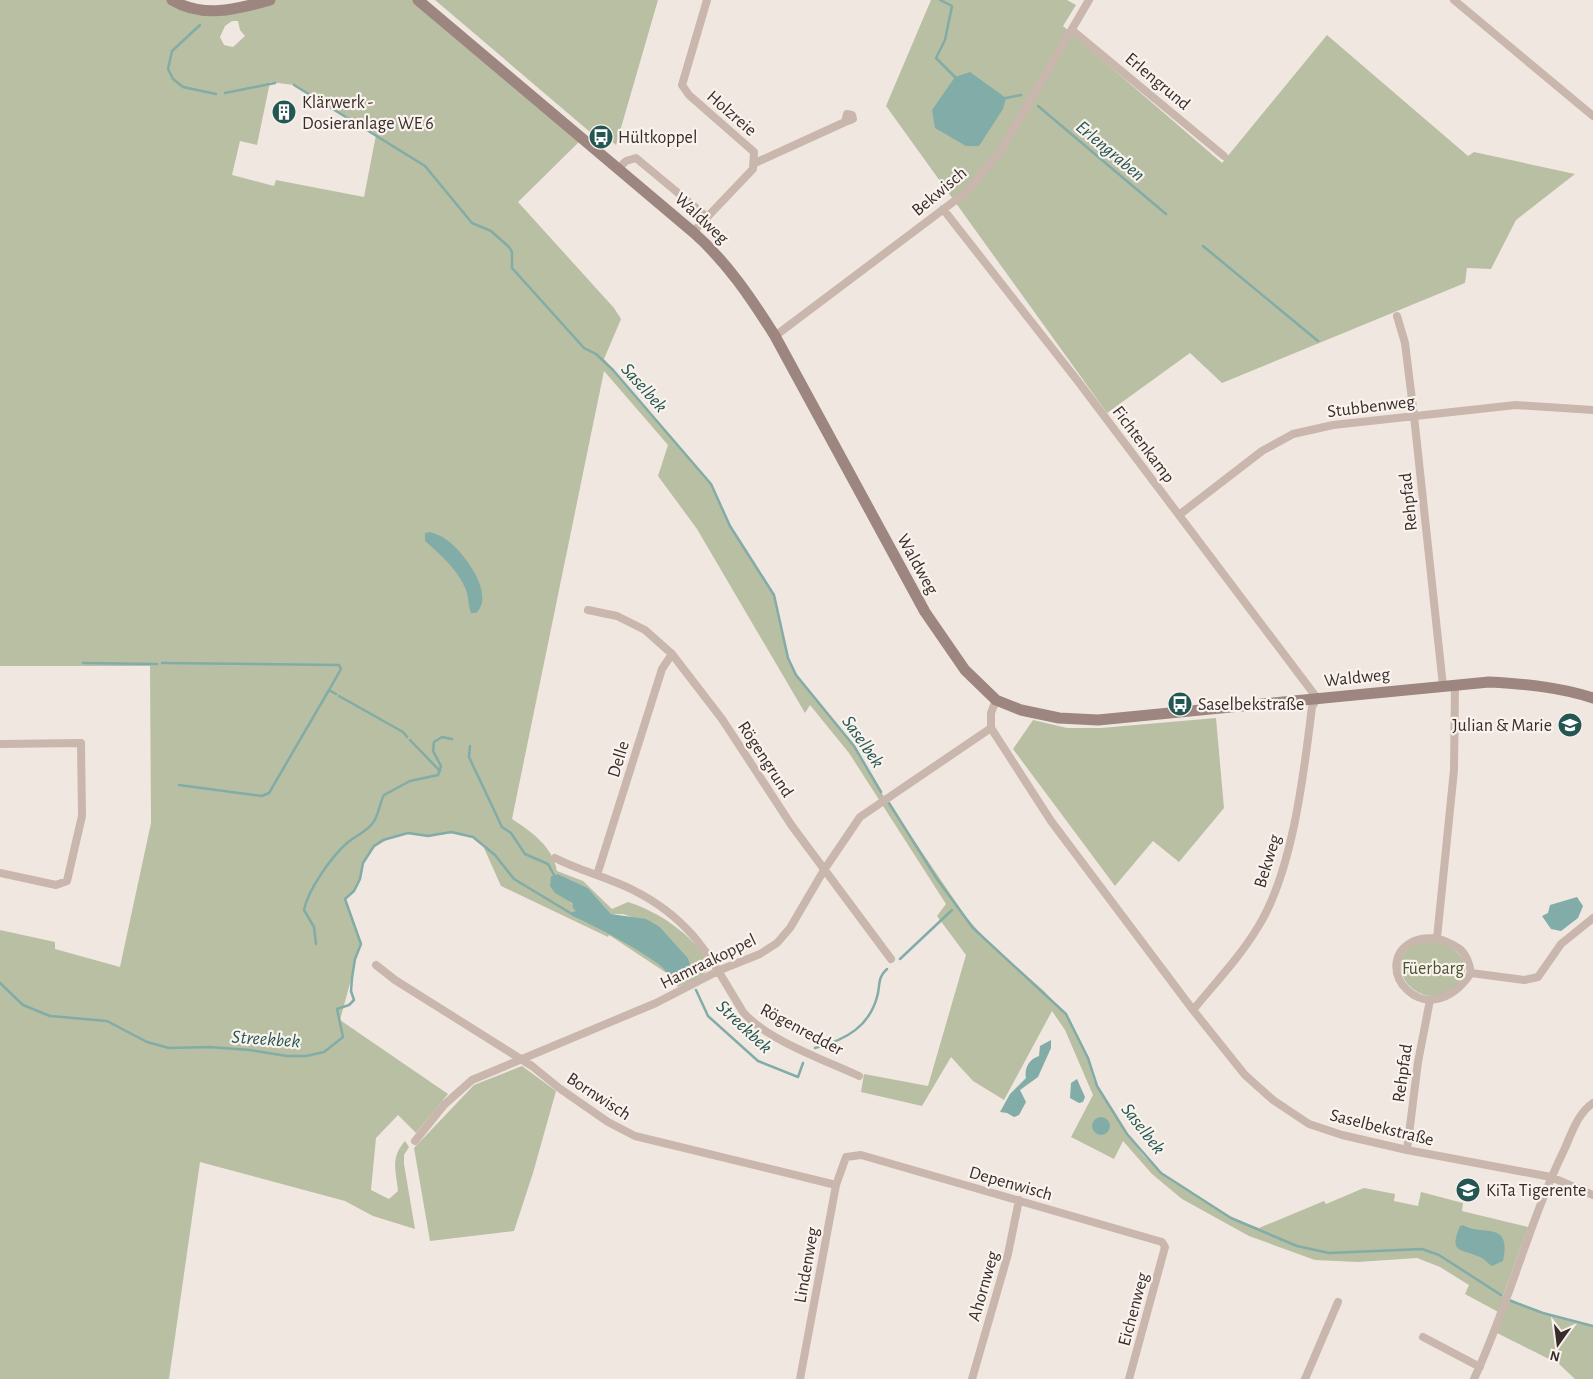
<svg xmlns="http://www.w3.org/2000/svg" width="1593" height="1379" font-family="'Alegreya Sans',sans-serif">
<rect width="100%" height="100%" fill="#f1e7e1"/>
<!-- green -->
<path fill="#b9bfa2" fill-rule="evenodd" d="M 0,0 L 172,0 L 196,10 L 270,0 L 418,0 L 582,139 L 518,202 L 614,308 L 621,319 L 604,359 L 708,480 L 721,508 L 748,556 L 774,595 L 788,658 L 799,679 L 854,746 L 881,792 L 966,917 L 988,942 L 1044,991 L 1070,1020 L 1088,1058 L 1094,1081 L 1127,1134 L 1144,1156 L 1170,1180 L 1231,1218 L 1259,1228 L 1324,1201 L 1326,1204 L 1364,1188 L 1395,1194 L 1394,1201 L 1418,1206 L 1421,1192 L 1463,1203 L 1462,1211 L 1528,1227 L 1503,1296 L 1543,1313 L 1593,1326 L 1593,1379 L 1575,1379 L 1559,1364 L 1495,1332 L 1502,1314 L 1465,1294 L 1469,1285 L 1440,1267 L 1417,1258 L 1358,1262 L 1315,1260 L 1249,1236 L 1182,1199 L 1152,1174 L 1123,1141 L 1114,1159 L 1071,1137 L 1093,1095 L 1065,1030 L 1052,1011 L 1004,1100 L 973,1081 L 951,1057 L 922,1106 L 861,1092 L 864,1074 L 928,1086 L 966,955 L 937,916 L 946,904 L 849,753 L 810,705 L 805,713 L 697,529 L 658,476 L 668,445 L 604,371 L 512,819 C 532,832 553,847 557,871 L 583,881 L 612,909 L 628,902 C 659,912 692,934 709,963 C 709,977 688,982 678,987 L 668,974 L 609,935 L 608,937 L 501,886 L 484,848 L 485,845 L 471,836 L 454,833 L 428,836 L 408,833 L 391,837 L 372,849 L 362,865 L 360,879 L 355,890 L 345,899 L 361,944 L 355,959 L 355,965 L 340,1020 L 448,1094 L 416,1133 L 398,1115 L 376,1138 L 371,1190 L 389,1199 L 398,1191 C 396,1171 390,1158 405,1141 L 409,1147 L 404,1155 L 404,1164 L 415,1229 L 373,1216 L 345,1201 L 200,1162 L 169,1379 L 0,1379 L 0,930 L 55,942 L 55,949 L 120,967 L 151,823 L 150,666 L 0,666 ZM 232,21 L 238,21 L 240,30 L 245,36 L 233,47 L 224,45 L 220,37 L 225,26 ZM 270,82 L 294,85 L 376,135 L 364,197 L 276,180 L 274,186 L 232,175 L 240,141 L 257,145 ZM 558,874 L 588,888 L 611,914 L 623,914 L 660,927 L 688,958 L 689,975 L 673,979 C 654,951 603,931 574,917 L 577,911 L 551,876 Z
M 435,0 L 658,0 L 616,145 L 595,127 L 590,132 Z
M 931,0 L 1067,0 L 1076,5 L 1063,26 L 1222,163 L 1327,35 L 1468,156 L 1474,152 L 1575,174 L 1516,220 L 1491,269 L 1467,268 L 1465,283 L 1222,383 L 1190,353 L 1107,413 L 886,106 Z
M 1216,718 L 1224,808 L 1179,862 L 1153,841 L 1115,886 L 1013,749 L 1033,720 L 1067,728 L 1101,728 Z
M 1426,940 C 1447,942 1479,958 1459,983 C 1423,1024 1367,956 1426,940 Z
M 522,1066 L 556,1091 L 533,1173 L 514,1231 L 430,1241 L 414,1148 L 474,1085 Z"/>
<!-- water -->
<path fill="#82aca8" d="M 970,72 L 1006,98 L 1003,109 L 979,146 L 966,146 L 935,128 L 932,110 L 955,77 Z
M 430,532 C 436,534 442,536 447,540 C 464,552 496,595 476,613 L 471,613 C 468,606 469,598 466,590 C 459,571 440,554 425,541 L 425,533 Z
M 558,874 L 588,888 L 611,914 L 646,919 L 660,927 L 688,958 L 692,972 L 678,982 C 670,977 665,969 657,963 C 631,945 603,930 574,917 L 570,913 L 576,911 L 573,908 L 572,903 L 555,893 L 550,886 L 551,876 Z
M 1577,897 L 1583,906 L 1578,918 L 1561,931 L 1551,929 L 1542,916 L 1548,913 L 1550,905 Z
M 1051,1040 L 1051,1048 L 1038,1077 L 1020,1090 L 1026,1102 L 1019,1115 L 1014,1117 L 1007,1113 L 1000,1112 L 1010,1094 L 1026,1078 C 1024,1069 1029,1059 1039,1056 L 1040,1046 Z
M 1077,1079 L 1085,1097 L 1083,1102 L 1079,1103 L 1070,1098 L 1071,1083 Z
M1092 1126a9 9 0 1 1 18 0a9 9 0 1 1-18 0Z
M 1463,1225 C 1482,1237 1512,1219 1503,1261 L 1492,1266 C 1488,1264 1485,1259 1480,1257 C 1459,1248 1449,1253 1460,1226 Z"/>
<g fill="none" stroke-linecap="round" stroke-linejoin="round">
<!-- stream -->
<path stroke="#82aca8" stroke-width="2.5" d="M 940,0 L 952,6 L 945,40 L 936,58 L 955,77
M 200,25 L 172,51 L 168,69 L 173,79 L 183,87 L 216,94
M 294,85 L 425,166 L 472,223 L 491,231 L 509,247 L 512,252 L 512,268 L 584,348 L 596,354 L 613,370 L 711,484 L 730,526 L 774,595 L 788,658 L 796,675 L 854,746 L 881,792
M 225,93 L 275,83
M 1006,98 L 1021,95
M 1038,106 L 1166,214
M 1203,246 L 1318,341
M 83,663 L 157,664
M 162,663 L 339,665 L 341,669 L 329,690
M 339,696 L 403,732 L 407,737
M 410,740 L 440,771
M 470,746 L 469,757 L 502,827 L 511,833 L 525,854 L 548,864 L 555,877
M 179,785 L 262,796 L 269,793 L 329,690 L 336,694
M 889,803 L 937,879 L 973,928 L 1066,1014 L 1088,1058 L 1097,1086 L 1127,1134 L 1161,1173 L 1231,1218 L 1297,1246 L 1329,1253 L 1422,1249 L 1439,1255 L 1501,1295
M 316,944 L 314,927 L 304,910 C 308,890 331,857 347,843 C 355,836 366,832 372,824 C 379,816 379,804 384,795 L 410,781 L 438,775 L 441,766 L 433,751 L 434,742 L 442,737 L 452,739
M 900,959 L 952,910
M 688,971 L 694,975
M 0,983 L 23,1005 L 50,1016 L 107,1021 L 147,1042 L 169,1048 L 209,1047 L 250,1050 L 287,1056 L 306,1056 L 324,1052 L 343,1037 L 337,1009 L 349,1005 L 354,1000 L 351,991 L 352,978 L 355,959 L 361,944 L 345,899 L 354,891 L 360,879 L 363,863 L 374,846 L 383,840 L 408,833 L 428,836 L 451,832 L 473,837 L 495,855 L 514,879 L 572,914
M 696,990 L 708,1016 L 758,1061 L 798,1077 L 803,1063
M 815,1048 C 846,1040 871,1026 878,993 C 880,983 878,977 887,969
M 1511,1301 L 1543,1313 L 1593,1326"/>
<!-- minor -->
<path stroke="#c9b6ad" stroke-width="8" d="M 1454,0 L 1593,116
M 1072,30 L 1224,156
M 847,114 L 852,115 L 853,119 L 845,122 Z
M 755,163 L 845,122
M 618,169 L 626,161 L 636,158 L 707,217
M 943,209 L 1077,380 L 1317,698 L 1312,707 C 1304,772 1293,871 1258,927 C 1240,957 1215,983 1193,1010
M 693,232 L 753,169 L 754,152 L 689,95 L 682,85 L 707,0
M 1397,316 L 1405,343 L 1414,416 L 1443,686
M 775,336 L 965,193 L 1000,152 L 1089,0
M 1179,515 L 1262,451 L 1293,434 L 1333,425 L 1516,405 L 1593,410
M 588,610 L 617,616 L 645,630 L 672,654 L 722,719 L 792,826 L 891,959
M 996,700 L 991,713 L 991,728 L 1051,821 L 1193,1010 L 1245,1075 L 1273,1100 L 1309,1124 L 1342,1135 L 1407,1150 L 1551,1177 L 1593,1195
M 0,744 L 81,743 L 82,816 L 67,881 L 56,885 L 0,873
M 555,858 C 580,871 607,877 633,890 C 693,920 710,958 743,1012 C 767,1040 825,1060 859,1076
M 597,875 L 662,669 L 672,654
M 1437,938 L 1454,770 L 1455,685
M 1437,938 C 1458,946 1467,949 1471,973 C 1426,1039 1366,964 1414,941 C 1420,938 1429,938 1437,938 Z
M 376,965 L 395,980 L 532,1066 L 559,1088 L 608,1122 L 635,1136 L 836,1185
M 1471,973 L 1524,980 L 1538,977 L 1561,944 L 1593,918
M 415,1141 L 444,1105 L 472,1080 L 656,1003 L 720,970 L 760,954 L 777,943 L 790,928 L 824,870 L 860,817 L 991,728
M 1407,1150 L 1418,1062 L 1430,1000
M 1423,1337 L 1480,1367
M 800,1379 L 836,1185 L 846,1157 L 861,1155 L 1162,1242 L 1165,1247 L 1129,1379
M 972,1379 L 1008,1254 L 1019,1200
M 1305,1379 L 1338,1302
M 1474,1379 C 1509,1304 1529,1222 1565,1148 C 1572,1132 1578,1113 1593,1103"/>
<!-- secondary -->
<path stroke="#9c867f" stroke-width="11" d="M 172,0 C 204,19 237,9 270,0
M 418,0 L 693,232 C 727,262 751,298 775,336 L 925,612 L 965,670 L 996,700 L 1021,710 L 1059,718 L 1098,720 L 1489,682 C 1525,684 1559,687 1593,698"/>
</g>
<!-- icons -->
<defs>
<symbol id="building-disc" viewBox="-11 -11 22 22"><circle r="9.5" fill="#245652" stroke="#f9f2ed"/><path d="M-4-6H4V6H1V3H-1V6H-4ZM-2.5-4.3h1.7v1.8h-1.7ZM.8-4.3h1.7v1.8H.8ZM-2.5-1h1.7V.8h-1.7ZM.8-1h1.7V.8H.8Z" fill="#fff"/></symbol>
<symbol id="bus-disc" viewBox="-11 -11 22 22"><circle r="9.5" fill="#245652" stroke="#f9f2ed"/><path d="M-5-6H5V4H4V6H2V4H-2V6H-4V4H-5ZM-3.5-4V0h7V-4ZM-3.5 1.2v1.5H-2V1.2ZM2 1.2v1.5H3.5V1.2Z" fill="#fff"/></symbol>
<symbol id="school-disc" viewBox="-11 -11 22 22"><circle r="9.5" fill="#245652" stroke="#f9f2ed"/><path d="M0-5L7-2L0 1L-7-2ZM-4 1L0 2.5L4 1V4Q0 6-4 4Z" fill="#fff"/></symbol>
</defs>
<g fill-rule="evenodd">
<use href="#building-disc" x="270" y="98" width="28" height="28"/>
<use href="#bus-disc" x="587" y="123" width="28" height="28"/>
<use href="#bus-disc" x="1166" y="690" width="28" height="28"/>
<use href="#school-disc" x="1556" y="711" width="28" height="28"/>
<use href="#school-disc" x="1454" y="1176" width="28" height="28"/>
</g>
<g text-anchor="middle" stroke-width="4.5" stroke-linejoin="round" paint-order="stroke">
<!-- street labels -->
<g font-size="18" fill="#382d2b" stroke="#f9f2ed">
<text transform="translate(1158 81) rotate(40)" y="6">Erlengrund</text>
<text transform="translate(732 113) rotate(41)" y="6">Holzreie</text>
<text transform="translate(939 191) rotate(-40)" y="6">Bekwisch</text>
<text transform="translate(702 218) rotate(43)" y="6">Waldweg</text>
<text transform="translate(1371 406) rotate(-7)" y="6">Stubbenweg</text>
<text transform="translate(1144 444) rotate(53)" y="6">Fichtenkamp</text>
<text transform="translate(1408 502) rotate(-96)" y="6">Rehpfad</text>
<text transform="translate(918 564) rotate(61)" y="6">Waldweg</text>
<text transform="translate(1357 677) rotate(-6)" y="6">Waldweg</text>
<text transform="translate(618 759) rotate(-73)" y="6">Delle</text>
<text transform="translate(766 759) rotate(57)" y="6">Rögengrund</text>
<text transform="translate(1267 861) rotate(-73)" y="6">Bekweg</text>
<text transform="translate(708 961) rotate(-26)" y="6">Hamraakoppel</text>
<text transform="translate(802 1029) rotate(28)" y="6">Rögenredder</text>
<text transform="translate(1402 1073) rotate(-82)" y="6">Rehpfad</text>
<text transform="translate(599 1096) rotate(33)" y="6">Bornwisch</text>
<text transform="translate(1382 1127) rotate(14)" y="6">Saselbekstraße</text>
<text transform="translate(1011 1183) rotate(16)" y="6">Depenwisch</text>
<text transform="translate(806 1265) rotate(-80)" y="6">Lindenweg</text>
<text transform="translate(983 1286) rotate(-74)" y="6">Ahornweg</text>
<text transform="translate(1133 1309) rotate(-75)" y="6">Eichenweg</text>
</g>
<!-- poi labels -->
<g font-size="18" fill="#382d2b" stroke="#f9f2ed" text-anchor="start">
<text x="302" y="108">Klärwerk -<tspan x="302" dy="21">Dosieranlage WE 6</tspan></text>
<text x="618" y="143">Hültkoppel</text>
<text x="1198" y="710">Saselbekstraße</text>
<text x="1552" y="731" text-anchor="end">Julian &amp; Marie</text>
<text x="1486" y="1196">KiTa Tigerente</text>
</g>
<!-- park labels -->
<g font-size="18" fill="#4c5431" stroke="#f9f2ed">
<text x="1433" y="974">Füerbarg</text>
</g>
<!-- water labels -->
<g font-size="19" font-style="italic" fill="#245652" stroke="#f9f2ed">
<text transform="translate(1111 150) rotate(40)" y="7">Erlengraben</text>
<text transform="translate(645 387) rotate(48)" y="7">Saselbek</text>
<text transform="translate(864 741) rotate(55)" y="7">Saselbek</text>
<text transform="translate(745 1026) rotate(43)" y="7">Streekbek</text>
<text transform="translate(266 1038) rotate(4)" y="7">Streekbek</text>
<text transform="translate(1144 1128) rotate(52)" y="7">Saselbek</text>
</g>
</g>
<!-- north arrow -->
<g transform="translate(1558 1344) rotate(194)" stroke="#f9f2ed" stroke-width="4" paint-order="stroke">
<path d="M0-4L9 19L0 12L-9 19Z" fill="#382d2b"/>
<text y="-8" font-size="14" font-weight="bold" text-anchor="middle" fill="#382d2b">N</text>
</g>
</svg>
